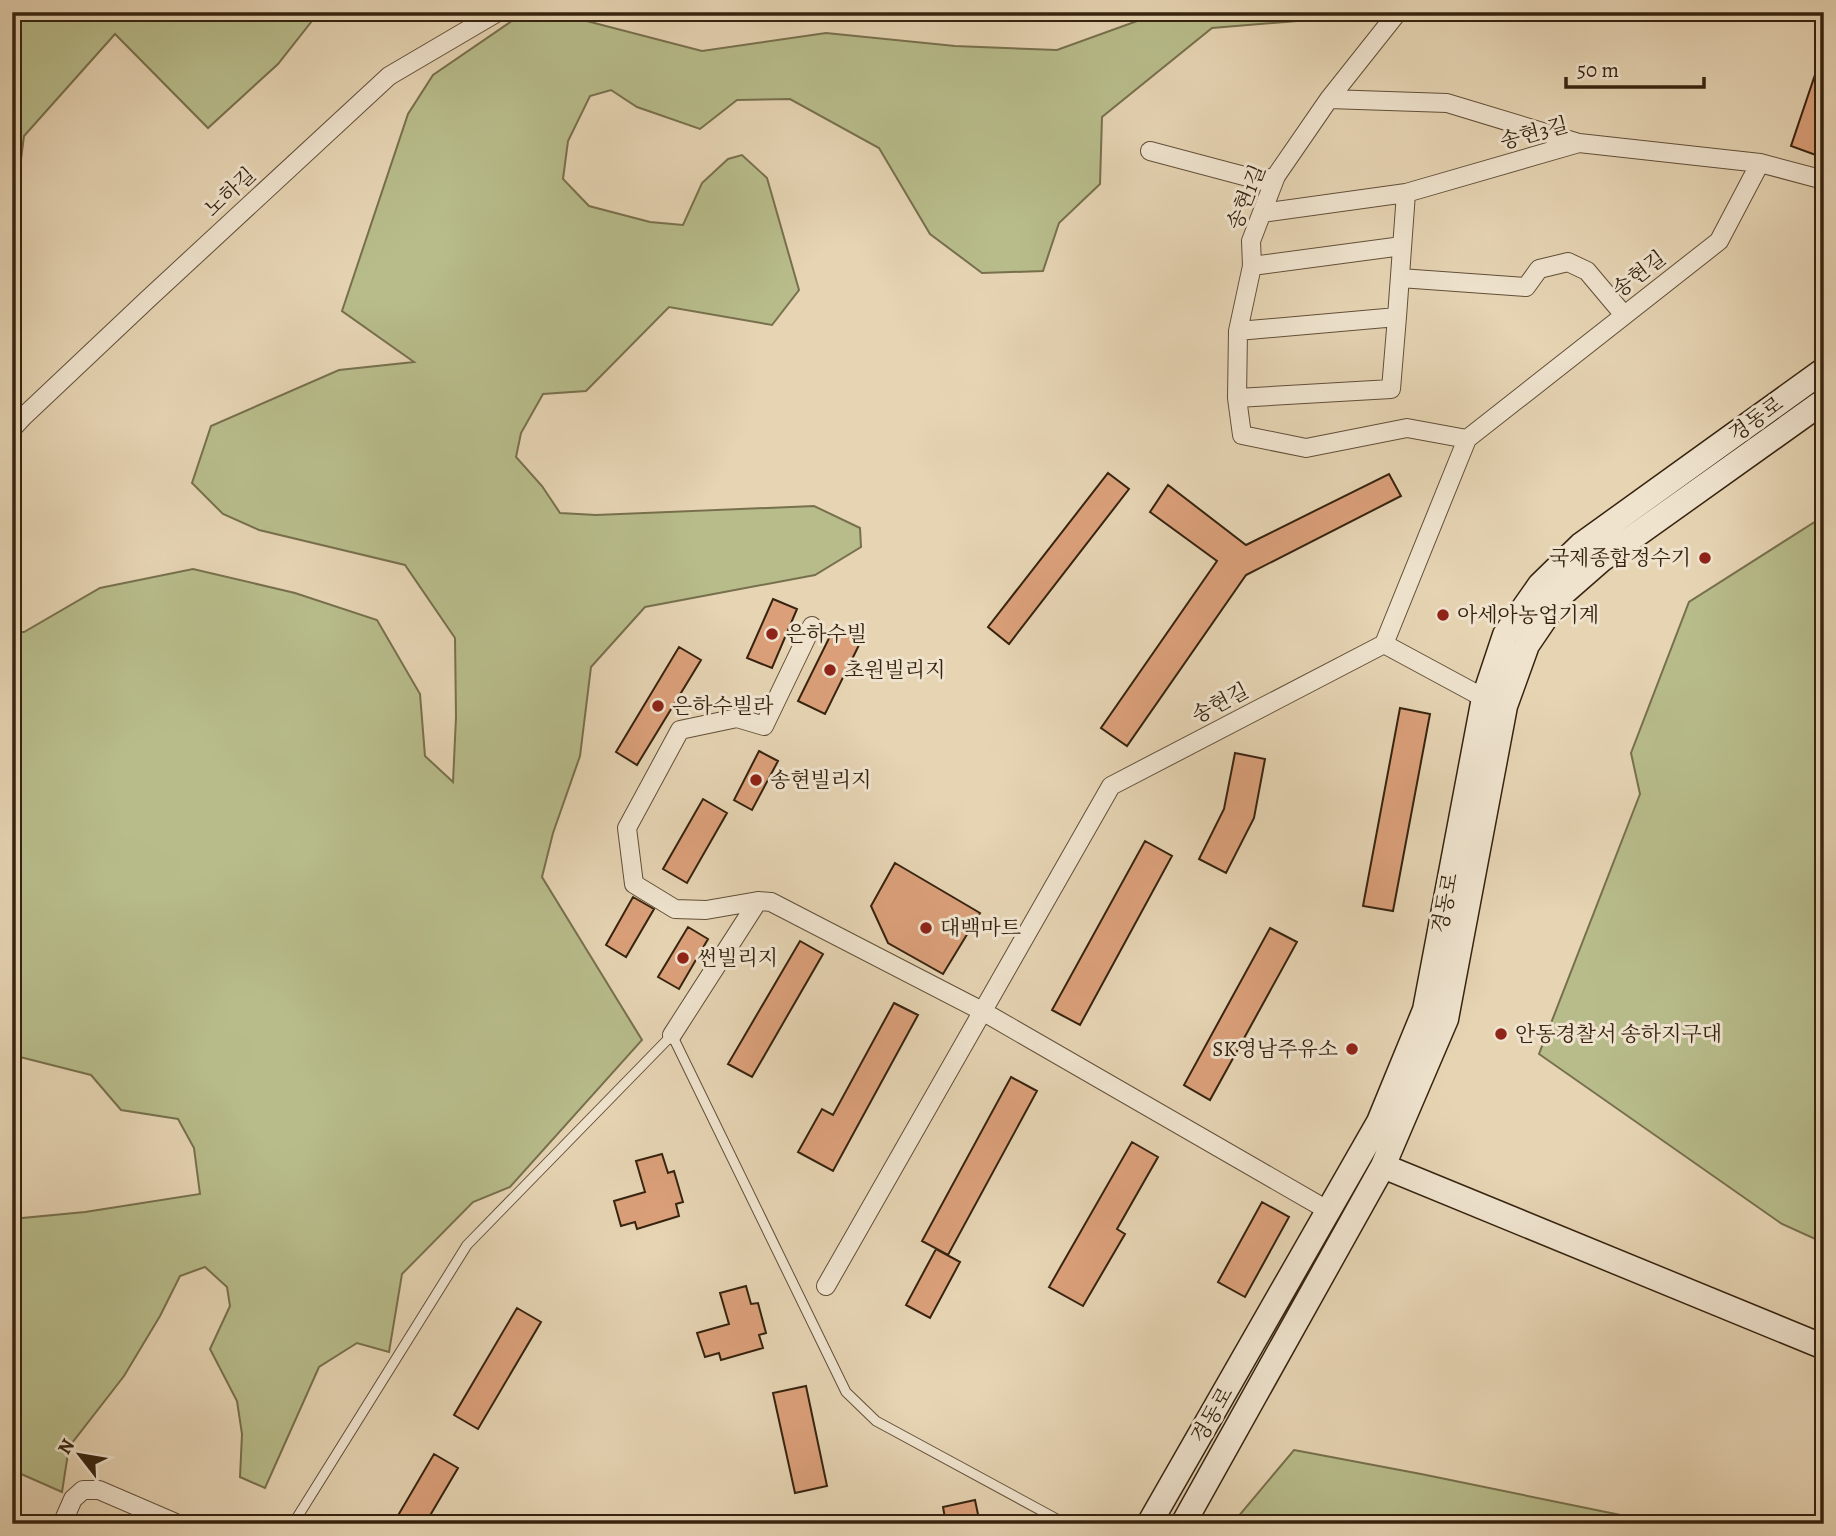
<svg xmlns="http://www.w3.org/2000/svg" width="1836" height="1536" font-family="Alegreya,'Noto Serif KR',serif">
<rect width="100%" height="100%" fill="#e6d4b3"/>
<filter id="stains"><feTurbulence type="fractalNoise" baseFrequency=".00286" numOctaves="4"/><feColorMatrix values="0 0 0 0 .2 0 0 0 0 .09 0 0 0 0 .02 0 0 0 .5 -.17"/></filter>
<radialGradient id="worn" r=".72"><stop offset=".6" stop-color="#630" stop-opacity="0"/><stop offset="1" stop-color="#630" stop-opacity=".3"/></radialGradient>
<!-- green -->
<path fill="#b8bc8b" stroke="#77704d" stroke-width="2" d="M 12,12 L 319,12 L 278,64 L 208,128 L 115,34 L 24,136 L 12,229 Z
M 525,12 L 552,12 L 702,51 L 826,33 L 955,46 L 1057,50 L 1162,12 L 1318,12 L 1310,20 L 1212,28 L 1102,117 L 1100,184 L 1059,223 L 1043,271 L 982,273 L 930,234 L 879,148 L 790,99 L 737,100 L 700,129 L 637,107 L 611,90 L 590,96 L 568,141 L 563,179 L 589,206 L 650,222 L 683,225 L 702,183 L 728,159 L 742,155 L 767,178 L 799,290 L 772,325 L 669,307 L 586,391 L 543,394 L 521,433 L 516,457 L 542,486 L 560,513 L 596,515 L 814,506 L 860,528 L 861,547 L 815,575 L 645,607 L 591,667 L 580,756 L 553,833 L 542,877 L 642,1040 L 510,1187 L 473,1202 L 402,1274 L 389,1352 L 357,1343 L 319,1367 L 265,1488 L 240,1477 L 242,1434 L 237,1401 L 210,1349 L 230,1306 L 227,1287 L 205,1267 L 180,1276 L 160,1316 L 124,1376 L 69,1447 L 62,1492 L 12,1470 L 12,1219 L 85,1212 L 200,1194 L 194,1148 L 178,1119 L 121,1110 L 91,1075 L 12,1055 L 12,632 L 24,632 L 100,588 L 193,569 L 295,593 L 377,620 L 420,694 L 425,756 L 453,782 L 456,717 L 455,638 L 405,565 L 259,530 L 223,514 L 192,483 L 211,426 L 339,370 L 414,362 L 342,311 L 408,114 L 433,75 Z
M 1824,516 L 1824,1243 L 1782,1224 L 1539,1054 L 1640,794 L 1631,753 L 1689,602 Z
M 1294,1450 L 1421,1474 L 1640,1519 L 1647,1524 L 1232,1524 Z"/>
<!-- building -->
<path fill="#dba07a" stroke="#36230f" stroke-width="2" d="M 1821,57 L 1824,58 L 1824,158 L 1791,146 Z
M 1108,473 L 1129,489 L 1009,644 L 988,627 Z
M 1389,474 L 1401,496 L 1246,575 L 1127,746 L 1101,728 L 1217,561 L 1150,512 L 1168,485 L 1246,545 Z
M 773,599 L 797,609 L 772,668 L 747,658 Z
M 835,626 L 862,639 L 825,714 L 798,701 Z
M 679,647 L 701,660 L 637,765 L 616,752 Z
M 1400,708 L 1430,714 L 1393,911 L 1363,906 Z
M 759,751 L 778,761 L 752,810 L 734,800 Z
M 1235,753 L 1265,759 L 1254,818 L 1226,873 L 1199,859 L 1224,809 Z
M 703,799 L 727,813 L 687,883 L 663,869 Z
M 1145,841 L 1172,856 L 1080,1025 L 1052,1010 Z
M 895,863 L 980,913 L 943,974 L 888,943 L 871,906 Z
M 633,897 L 654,909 L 626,957 L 606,945 Z
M 688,927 L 708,939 L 679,989 L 658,977 Z
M 1270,928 L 1297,942 L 1210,1100 L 1184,1085 Z
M 800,941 L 823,954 L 752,1077 L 728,1064 Z
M 894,1003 L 918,1015 L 833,1171 L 798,1152 L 822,1109 L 833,1115 Z
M 1011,1077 L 1037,1091 L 948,1255 L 922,1241 Z
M 1132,1142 L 1158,1157 L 1117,1229 L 1125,1234 L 1083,1306 L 1049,1287 Z
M 662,1154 L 668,1173 L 674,1171 L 683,1202 L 676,1204 L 679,1216 L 637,1229 L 635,1222 L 621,1226 L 614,1201 L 645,1192 L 636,1161 Z
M 1262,1202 L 1289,1217 L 1245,1297 L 1218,1282 Z
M 936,1249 L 960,1262 L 930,1318 L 906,1305 Z
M 746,1286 L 751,1304 L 758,1303 L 766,1333 L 759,1335 L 763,1348 L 721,1360 L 719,1353 L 705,1357 L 697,1333 L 729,1324 L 720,1293 Z
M 517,1308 L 541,1322 L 478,1429 L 454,1415 Z
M 806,1386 L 827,1486 L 795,1493 L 773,1393 Z
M 434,1454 L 458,1468 L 425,1524 L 393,1524 Z
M 975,1500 L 980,1524 L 946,1524 L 943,1507 Z"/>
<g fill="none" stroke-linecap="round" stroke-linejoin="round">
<defs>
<path id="lane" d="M 293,1524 L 467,1245 L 672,1035 L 846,1392 L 876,1421 L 1066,1524"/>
<path id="street" d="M 1398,12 L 1329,99 L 1276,176 L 1251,241 L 1252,266 L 1238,331 L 1237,398 L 1242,435 L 1306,448 L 1407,428 L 1467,439 L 1719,241 L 1760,163
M 1329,99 L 1447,103 L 1579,143
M 1150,151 L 1263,181 L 1276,176
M 1406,193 L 1579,143 L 1760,163 L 1824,180
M 1252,266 L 1402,246
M 1400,278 L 1526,287 L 1539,269 L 1568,262 L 1587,271 L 1624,315
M 1238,331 L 1397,317 L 1406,193 L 1262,213
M 1237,398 L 1391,389 L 1397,317
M 12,429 L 23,417 L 148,299 L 389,76 L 498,12
M 1384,644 L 1484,698
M 758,901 L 706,910 L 675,909 L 634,884 L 627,828 L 680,730 L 737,718 L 764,726 L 812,626
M 672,1035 L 758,901 L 771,902 L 982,1011 L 1329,1211
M 826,1286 L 1111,786 L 1384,644 L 1467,439
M 62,1524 L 73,1499 L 83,1490 L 99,1490 L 178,1524"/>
<path id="secondary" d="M 1383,1166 L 1824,1347
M 1149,1524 L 1379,1122 L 1425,1010 L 1484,698 L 1505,635 L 1540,585 L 1581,545 L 1824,370
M 1183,1524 L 1383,1166 L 1446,1019 L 1505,706 L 1527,645 L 1561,595 L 1601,560 L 1824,401"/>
</defs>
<!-- lane casing -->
<use href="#lane" stroke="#624f38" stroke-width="11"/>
<!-- street casing -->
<use href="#street" stroke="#624f38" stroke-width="20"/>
<!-- secondary casing -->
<use href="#secondary" stroke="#36230f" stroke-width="27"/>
<!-- lane -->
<use href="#lane" stroke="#efe3ce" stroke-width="9"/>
<!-- street -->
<use href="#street" stroke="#efe3ce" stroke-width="18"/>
<!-- secondary -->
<use href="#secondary" stroke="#efe3ce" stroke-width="24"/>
</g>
<!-- markers -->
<g fill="#8f2418" stroke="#efe3ce" stroke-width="2.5">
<circle cx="1705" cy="558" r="7"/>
<circle cx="1443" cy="615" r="7"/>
<circle cx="772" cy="634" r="7"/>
<circle cx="830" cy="670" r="7"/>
<circle cx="658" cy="706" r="7"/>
<circle cx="756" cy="780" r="7"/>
<circle cx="926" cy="928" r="7"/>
<circle cx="683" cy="958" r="7"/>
<circle cx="1501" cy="1034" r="7"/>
<circle cx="1352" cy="1049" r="7"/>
</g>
<g text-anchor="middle" stroke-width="6" stroke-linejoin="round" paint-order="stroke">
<!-- street labels -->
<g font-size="21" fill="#36230f" stroke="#efe3ce">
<text transform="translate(1534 133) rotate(-15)" y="7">송현3길</text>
<text transform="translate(230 192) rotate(-43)" y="7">노하길</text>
<text transform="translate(1246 197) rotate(-68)" y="7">송현1길</text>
<text transform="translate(1639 274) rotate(-38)" y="7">송현길</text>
<text transform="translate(1756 419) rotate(-36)" y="7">경동로</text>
<text transform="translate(1220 703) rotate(-28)" y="7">송현길</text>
<text transform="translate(1445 903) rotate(-79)" y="7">경동로</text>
<text transform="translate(1212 1415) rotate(-60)" y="7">경동로</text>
</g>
<!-- poi labels -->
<g font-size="21" fill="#36230f" stroke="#efe3ce" text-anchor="start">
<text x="1691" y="565" text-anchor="end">국제종합정수기</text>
<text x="1457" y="622">아세아농업기계</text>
<text x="786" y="641">은하수빌</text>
<text x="844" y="677">초원빌리지</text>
<text x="672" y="713">은하수빌라</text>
<text x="770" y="787">송현빌리지</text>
<text x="940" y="935">대백마트</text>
<text x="697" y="965">썬빌리지</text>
<text x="1515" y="1041">안동경찰서 송하지구대</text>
<text x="1338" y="1056" text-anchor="end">SK영남주유소</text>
</g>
</g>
<!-- margin -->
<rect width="1836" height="1536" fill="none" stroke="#e6d4b3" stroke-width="42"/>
<rect x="14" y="14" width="1808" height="1508" fill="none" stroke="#36230f" stroke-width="3.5"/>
<rect x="21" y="21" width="1794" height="1494" fill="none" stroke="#36230f" stroke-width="2"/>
<!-- north arrow -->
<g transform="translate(80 1455) rotate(301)" stroke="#efe3ce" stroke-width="5" paint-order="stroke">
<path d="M0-5L12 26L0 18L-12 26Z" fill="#36230f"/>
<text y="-10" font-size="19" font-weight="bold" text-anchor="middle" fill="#36230f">N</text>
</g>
<!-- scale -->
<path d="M1566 77v10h138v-10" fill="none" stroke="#36230f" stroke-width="3.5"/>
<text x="1577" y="77" font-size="21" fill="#36230f" stroke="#efe3ce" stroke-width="5" paint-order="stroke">50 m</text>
<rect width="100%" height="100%" filter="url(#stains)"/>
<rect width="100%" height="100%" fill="url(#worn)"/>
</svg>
